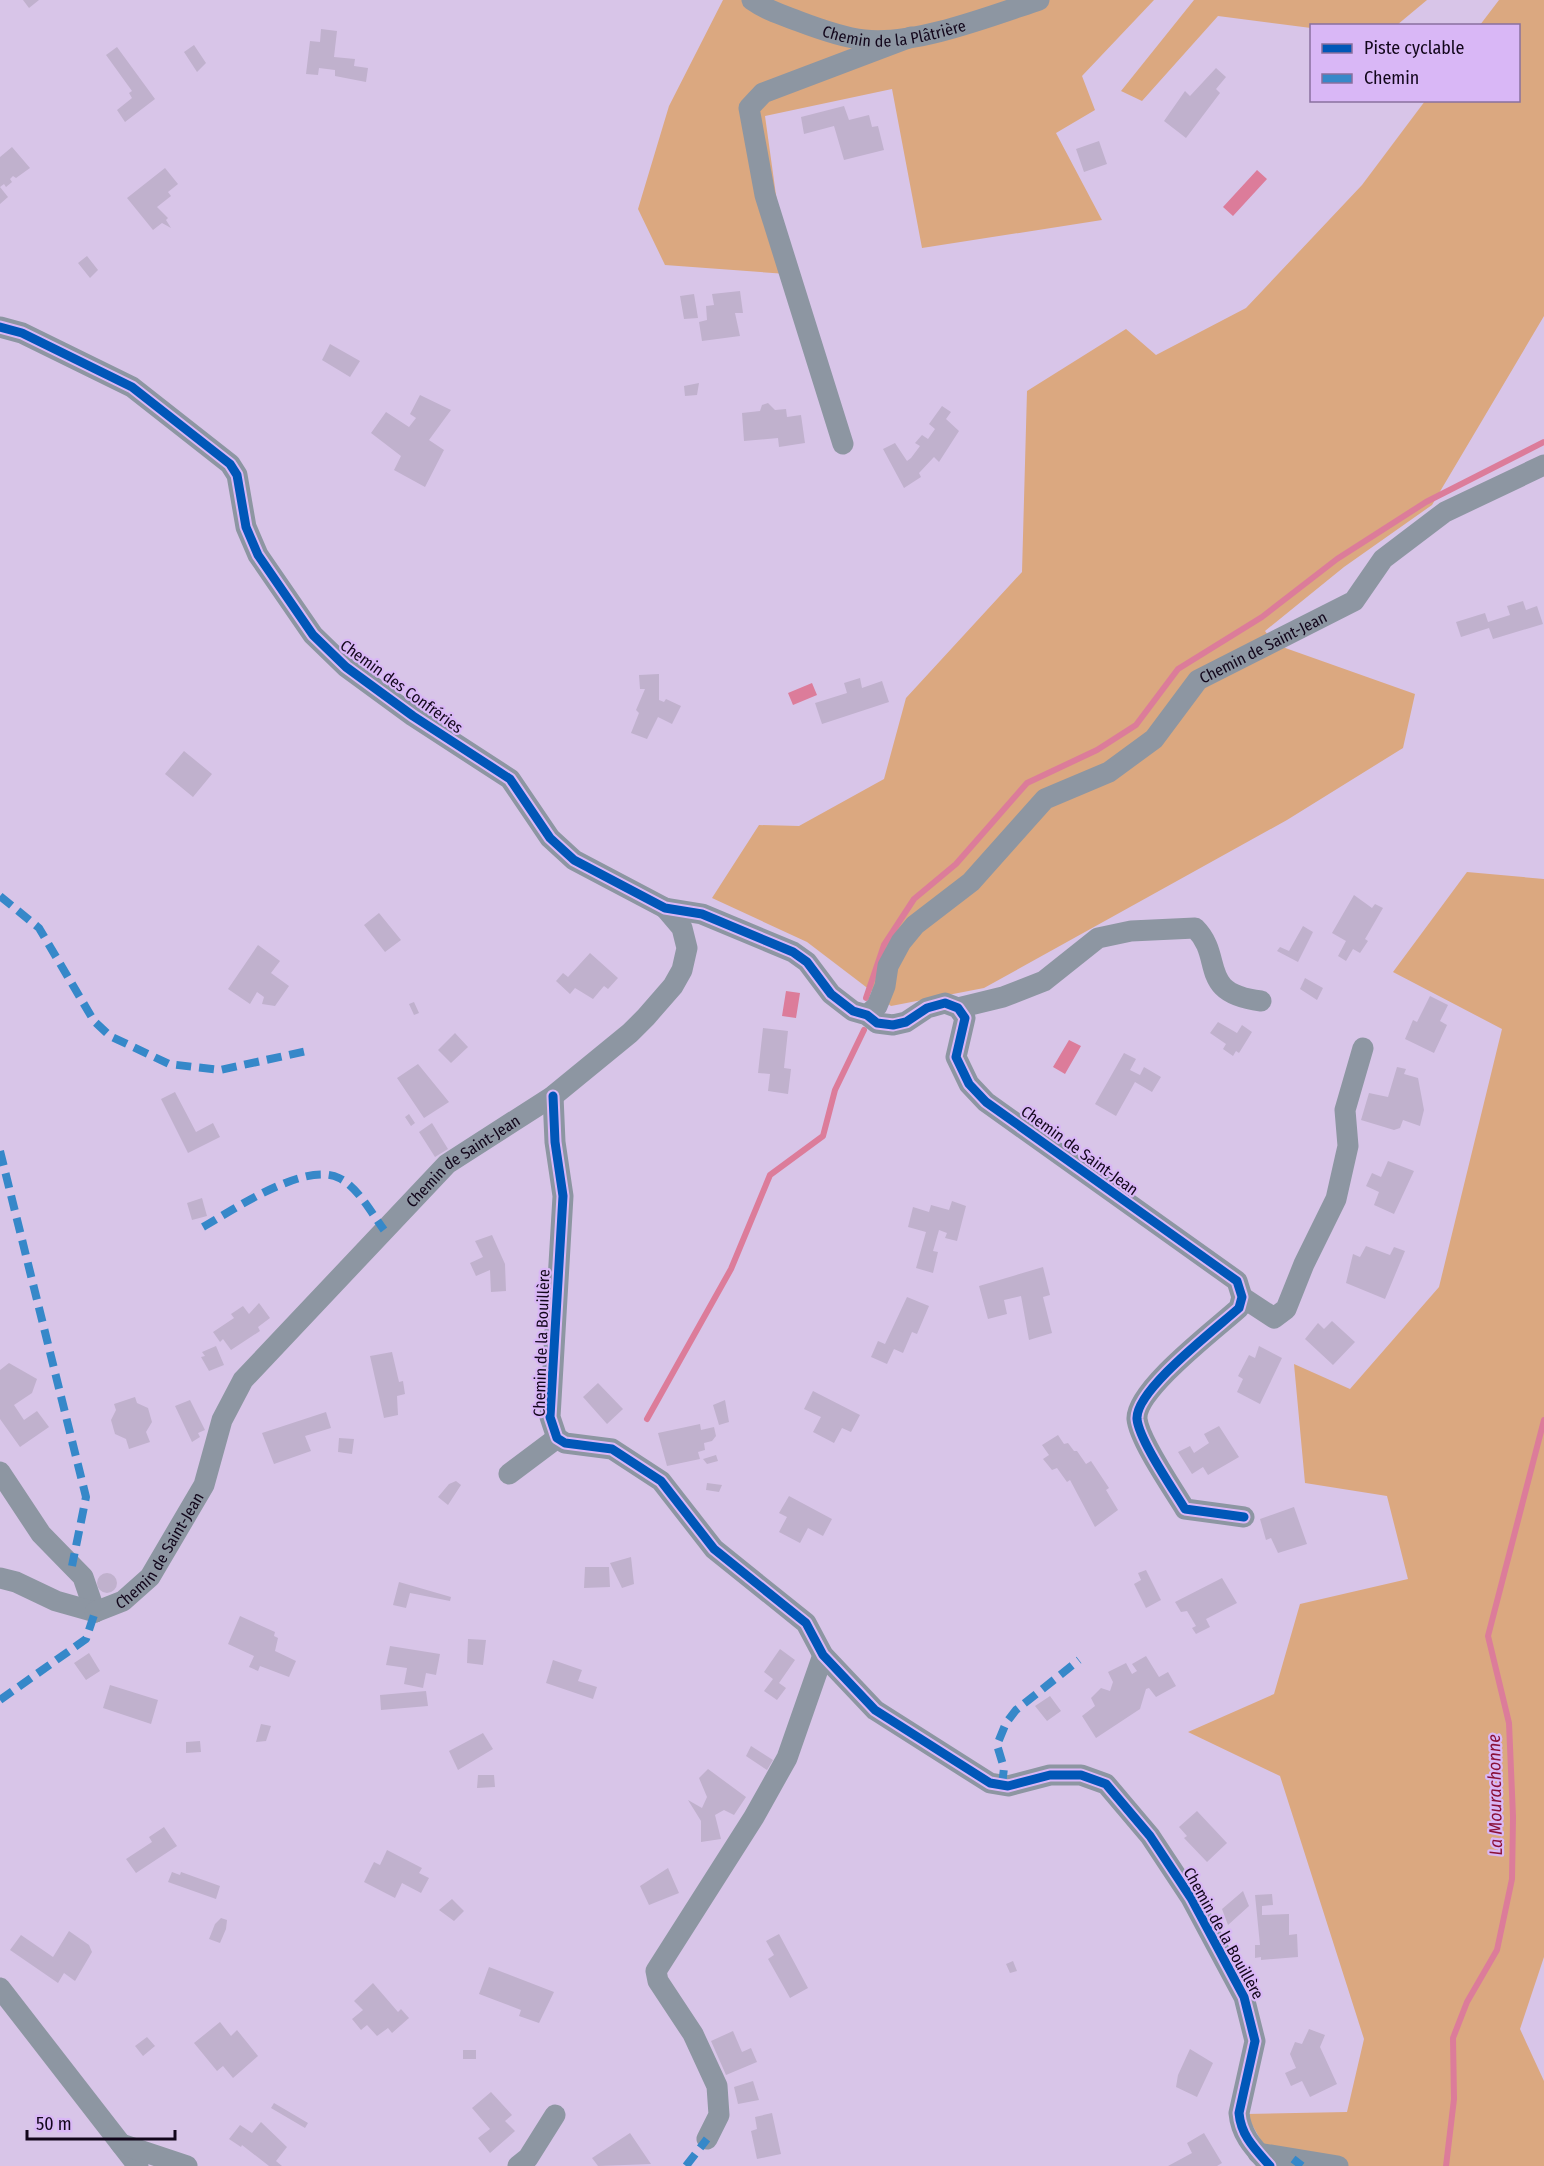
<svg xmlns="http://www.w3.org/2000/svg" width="1544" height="2166" font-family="'Fira Sans Condensed',sans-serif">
<rect width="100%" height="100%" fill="#d8c5e8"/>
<!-- green -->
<path fill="#dba880" d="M 723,0 L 1154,0 L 1082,76 L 1095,110 L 1056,133 L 1102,220 L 922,248 L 892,89 L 765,116 L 787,274 L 665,265 L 638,209 L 669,106 Z
M 1194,0 L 1427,0 L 1397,25 L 1312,26 L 1311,28 L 1218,16 L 1142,101 L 1121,91 Z
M 1499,0 L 1544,0 L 1544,316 L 1432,505 L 1344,567 L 1265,631 L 1274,644 L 1415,694 L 1403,748 L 1287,820 L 984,988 L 891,1006 L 807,942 L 712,898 L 759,825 L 799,826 L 884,779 L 906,698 L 1022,572 L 1027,391 L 1126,329 L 1156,355 L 1246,308 L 1362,185 L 1425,101 L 1518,100 L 1518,26 L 1480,25 Z
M 1467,872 L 1544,879 L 1544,1957 L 1520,2029 L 1544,2081 L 1544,2166 L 1346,2166 L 1263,2144 L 1246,2114 L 1347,2112 L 1364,2039 L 1280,1776 L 1188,1732 L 1274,1694 L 1300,1604 L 1408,1579 L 1387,1496 L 1305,1483 L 1294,1364 L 1350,1389 L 1439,1287 L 1502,1029 L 1393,972 Z"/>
<!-- water -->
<path fill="#dc7c9a" d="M 1257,170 L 1267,179 L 1233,216 L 1223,207 Z
M 812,683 L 817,695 L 793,705 L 788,693 Z
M 786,991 L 800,993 L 796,1018 L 782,1016 Z
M 1069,1040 L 1081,1046 L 1065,1074 L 1053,1067 Z"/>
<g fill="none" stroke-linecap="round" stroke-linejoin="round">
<!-- stream -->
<path stroke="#dc7c9a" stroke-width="6" d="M 866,998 L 884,945 L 914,899 L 956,864 L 1027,783 L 1097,750 L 1136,725 L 1178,669 L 1262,617 L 1337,559 L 1426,502 L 1544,442
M 647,1419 L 731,1269 L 770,1175 L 823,1136 L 835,1090 L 864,1030
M 1446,2166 L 1454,2099 L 1453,2038 L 1467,2002 L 1497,1950 L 1512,1879 L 1513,1817 L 1509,1723 L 1488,1636 L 1544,1420"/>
</g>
<!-- building -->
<path fill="#c0b1cd" d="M 23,0 L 39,0 L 29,8 Z
M 321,29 L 337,31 L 334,57 L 355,59 L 354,66 L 368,68 L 366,82 L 335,76 L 335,70 L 319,68 L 318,75 L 306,74 L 310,41 L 320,42 Z
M 194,45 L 206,63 L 197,72 L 184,52 Z
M 117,47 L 155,99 L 125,122 L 117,110 L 132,98 L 129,93 L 132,91 L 106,55 Z
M 1216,68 L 1226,77 L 1216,89 L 1220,93 L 1186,138 L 1164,121 L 1185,91 L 1190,96 Z
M 844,106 L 849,120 L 869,115 L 872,127 L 878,126 L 884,150 L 844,160 L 834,126 L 804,134 L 801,117 Z
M 1099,141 L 1107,164 L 1084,172 L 1076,149 Z
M 12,147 L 30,168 L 16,178 L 13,176 L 10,179 L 12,182 L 6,187 L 4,184 L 0,187 L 8,197 L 0,204 L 0,157 Z
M 165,168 L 178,184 L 168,192 L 171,196 L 157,207 L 168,218 L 166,220 L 171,228 L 162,223 L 153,230 L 127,198 Z
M 87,256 L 98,270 L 90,278 L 78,263 Z
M 740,291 L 743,313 L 735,313 L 740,336 L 702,341 L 699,322 L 707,320 L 706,306 L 714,305 L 712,294 Z
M 694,294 L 698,318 L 684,319 L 680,296 Z
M 330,344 L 360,361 L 350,377 L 322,360 Z
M 699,383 L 697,395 L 685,396 L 684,386 Z
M 420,395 L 451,410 L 429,440 L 444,450 L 425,487 L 394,470 L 401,456 L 371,433 L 386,412 L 409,427 L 416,418 L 410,414 Z
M 768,403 L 775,410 L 786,409 L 787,417 L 801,415 L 805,443 L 779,447 L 778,438 L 744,441 L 742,413 L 760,411 L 762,405 Z
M 942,406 L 951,412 L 946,419 L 959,431 L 939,462 L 934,457 L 919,473 L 921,477 L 904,488 L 883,449 L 895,443 L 907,461 L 911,458 L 920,446 L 915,443 L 922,435 L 928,439 L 935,429 L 929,424 Z
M 1523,601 L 1526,610 L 1537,606 L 1543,624 L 1493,639 L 1489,628 L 1461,637 L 1456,622 L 1485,613 L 1488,622 L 1510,615 L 1507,606 Z
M 659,674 L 659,700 L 664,702 L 666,699 L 681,706 L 672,724 L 658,717 L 647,739 L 631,733 L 639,713 L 636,710 L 645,689 L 640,689 L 639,675 Z
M 860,678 L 862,688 L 882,681 L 889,702 L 822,724 L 815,703 L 847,693 L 844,683 Z
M 184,751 L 212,774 L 193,797 L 165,774 Z
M 1354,895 L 1372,908 L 1375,904 L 1383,908 L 1365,939 L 1368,941 L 1360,953 L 1353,949 L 1346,961 L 1338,956 L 1346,941 L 1332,933 Z
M 379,913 L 401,940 L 385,952 L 364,925 Z
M 1303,926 L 1313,932 L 1298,962 L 1277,951 L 1280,947 L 1289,951 Z
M 258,945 L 280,961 L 271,973 L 289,986 L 275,1006 L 262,1004 L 264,997 L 257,992 L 250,1004 L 228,989 Z
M 590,953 L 618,978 L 608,989 L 604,986 L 593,999 L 575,988 L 570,994 L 556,981 L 563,973 L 568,977 Z
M 1305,978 L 1323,988 L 1317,1000 L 1300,989 Z
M 1430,996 L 1448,1005 L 1440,1021 L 1447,1025 L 1434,1053 L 1405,1039 L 1413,1020 L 1417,1022 Z
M 414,1002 L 419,1013 L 414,1015 L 409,1004 Z
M 1218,1022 L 1237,1033 L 1242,1025 L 1252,1032 L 1239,1053 L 1236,1051 L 1233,1056 L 1223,1049 L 1226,1044 L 1210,1033 Z
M 763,1028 L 788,1031 L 784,1068 L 791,1069 L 788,1094 L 768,1091 L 770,1074 L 758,1073 Z
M 455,1033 L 468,1047 L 451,1063 L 438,1050 Z
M 1124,1053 L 1136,1059 L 1130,1070 L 1140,1075 L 1144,1067 L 1161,1077 L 1152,1092 L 1135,1082 L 1116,1116 L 1095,1104 Z
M 418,1064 L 449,1102 L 424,1118 L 397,1078 Z
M 1397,1067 L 1406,1069 L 1404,1074 L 1418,1078 L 1424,1110 L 1420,1126 L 1403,1120 L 1400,1128 L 1394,1130 L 1361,1120 L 1369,1093 L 1388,1097 Z
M 175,1092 L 196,1132 L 213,1123 L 220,1137 L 188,1153 L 161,1099 Z
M 409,1114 L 415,1123 L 411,1126 L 405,1117 Z
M 432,1123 L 448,1149 L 435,1157 L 419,1132 Z
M 1388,1161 L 1414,1171 L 1394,1214 L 1374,1205 L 1379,1192 L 1366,1186 L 1372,1173 L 1381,1177 Z
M 202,1198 L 207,1216 L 192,1220 L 187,1203 Z
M 952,1201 L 966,1206 L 957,1241 L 945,1238 L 947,1233 L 939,1230 L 933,1251 L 938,1252 L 933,1273 L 916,1268 L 926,1232 L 908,1227 L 913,1207 L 929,1212 L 931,1205 L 949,1210 Z
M 492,1235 L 505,1264 L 506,1291 L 491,1292 L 490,1270 L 476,1276 L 470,1263 L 483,1257 L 475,1241 Z
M 1366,1246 L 1390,1255 L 1394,1247 L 1405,1251 L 1385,1299 L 1346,1283 L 1353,1254 L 1360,1257 Z
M 1043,1267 L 1050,1295 L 1043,1297 L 1052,1333 L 1029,1340 L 1021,1296 L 1004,1300 L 1007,1314 L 988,1319 L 979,1286 Z
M 907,1297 L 929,1306 L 917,1334 L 912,1332 L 903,1353 L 894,1349 L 887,1364 L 871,1357 L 878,1341 L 885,1344 Z
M 259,1303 L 270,1318 L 258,1327 L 260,1331 L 231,1350 L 223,1339 L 220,1342 L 213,1332 L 234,1318 L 231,1314 L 243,1306 L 249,1314 Z
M 1332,1321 L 1355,1342 L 1333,1365 L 1305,1339 L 1318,1323 L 1324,1329 Z
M 216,1346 L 224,1365 L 209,1371 L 201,1357 L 205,1356 L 202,1352 Z
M 1259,1346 L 1282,1358 L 1260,1404 L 1237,1392 L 1243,1379 L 1238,1376 L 1249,1355 L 1255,1358 Z
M 392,1352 L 399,1382 L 403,1381 L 405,1394 L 397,1396 L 398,1415 L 384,1418 L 370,1356 Z
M 9,1363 L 37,1379 L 32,1393 L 14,1405 L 24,1420 L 37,1411 L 49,1427 L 20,1447 L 0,1419 L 0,1370 Z
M 598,1383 L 623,1409 L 607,1424 L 583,1397 Z
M 813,1391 L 860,1415 L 851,1432 L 842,1428 L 834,1443 L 813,1432 L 821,1417 L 804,1409 Z
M 135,1397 L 137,1403 L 148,1408 L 152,1422 L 146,1432 L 150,1442 L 129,1449 L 126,1439 L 115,1434 L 111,1420 L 116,1410 L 114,1404 Z
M 190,1400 L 205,1430 L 198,1433 L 200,1437 L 192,1442 L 175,1406 Z
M 725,1400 L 729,1422 L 719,1425 L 713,1405 Z
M 326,1412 L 331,1428 L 305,1436 L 311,1451 L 274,1464 L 262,1433 Z
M 700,1424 L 701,1430 L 714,1427 L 716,1436 L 712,1441 L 704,1443 L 705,1450 L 698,1452 L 700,1459 L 667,1466 L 658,1433 Z
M 1219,1426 L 1239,1457 L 1208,1475 L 1203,1467 L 1192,1474 L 1178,1452 L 1190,1446 L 1194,1453 L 1209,1443 L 1204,1434 Z
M 1058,1435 L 1064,1444 L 1068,1443 L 1074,1451 L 1077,1451 L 1086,1464 L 1091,1461 L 1109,1488 L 1106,1490 L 1118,1510 L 1095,1527 L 1070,1480 L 1067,1482 L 1057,1468 L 1052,1470 L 1043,1459 L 1049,1455 L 1042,1445 Z
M 339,1438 L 354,1439 L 352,1454 L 338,1452 Z
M 716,1455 L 718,1461 L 707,1464 L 703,1459 Z
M 456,1481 L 461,1485 L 448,1505 L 438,1497 L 449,1484 Z
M 707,1483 L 722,1485 L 719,1492 L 706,1490 Z
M 789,1496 L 832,1519 L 823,1536 L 808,1528 L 800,1543 L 779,1532 L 787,1517 L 779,1513 Z
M 1294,1507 L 1307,1544 L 1278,1553 L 1271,1538 L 1266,1540 L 1260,1519 Z
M 631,1557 L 634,1584 L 622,1588 L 610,1563 Z
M 585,1567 L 609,1567 L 610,1587 L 584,1588 Z
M 1146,1570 L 1161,1600 L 1146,1608 L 1134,1584 L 1141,1580 L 1138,1573 Z
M97 1583a10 10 0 1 1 20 0a10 10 0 1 1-20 0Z
M 1222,1578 L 1237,1603 L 1206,1619 L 1210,1627 L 1196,1634 L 1192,1628 L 1196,1626 L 1187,1611 L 1181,1612 L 1175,1602 Z
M 399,1582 L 451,1597 L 450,1601 L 410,1593 L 406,1608 L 393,1605 Z
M 240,1616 L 275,1632 L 274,1636 L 278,1638 L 275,1651 L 296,1661 L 289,1677 L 260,1666 L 258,1671 L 249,1667 L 254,1656 L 228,1644 Z
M 468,1639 L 486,1640 L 483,1665 L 467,1663 Z
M 390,1646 L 440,1654 L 436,1675 L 426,1673 L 423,1688 L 404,1684 L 407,1668 L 386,1665 Z
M 780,1649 L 795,1660 L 779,1683 L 786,1688 L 777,1700 L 764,1691 L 773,1679 L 764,1672 Z
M 89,1653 L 100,1671 L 86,1680 L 74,1663 Z
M 1146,1656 L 1159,1677 L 1168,1672 L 1176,1686 L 1156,1697 L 1149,1688 L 1146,1689 L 1140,1709 L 1096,1738 L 1082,1716 L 1095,1706 L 1091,1698 L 1101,1688 L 1110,1691 L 1113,1682 L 1108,1672 L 1126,1663 L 1132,1674 L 1137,1671 L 1132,1664 Z
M 553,1660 L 582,1670 L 578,1681 L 597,1687 L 593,1699 L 546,1683 Z
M 110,1685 L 158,1700 L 151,1724 L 103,1708 Z
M 426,1691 L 428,1706 L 381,1710 L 380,1695 Z
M 1050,1696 L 1061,1711 L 1047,1721 L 1035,1706 Z
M 261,1724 L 271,1726 L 266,1741 L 256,1742 Z
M 483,1733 L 493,1749 L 458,1770 L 449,1751 Z
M 200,1741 L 201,1752 L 186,1753 L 186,1742 Z
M 751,1746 L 773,1760 L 767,1770 L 746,1756 Z
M 708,1769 L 746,1797 L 734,1815 L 724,1810 L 715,1815 L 721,1839 L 701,1842 L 701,1821 L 688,1800 L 702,1808 L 707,1797 L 699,1778 Z
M 478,1775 L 494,1775 L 495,1787 L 477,1788 Z
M 1197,1811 L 1227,1843 L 1207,1862 L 1184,1838 L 1187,1836 L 1179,1827 Z
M 164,1827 L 177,1846 L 136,1873 L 126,1859 L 152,1842 L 149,1837 Z
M 387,1850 L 422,1868 L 419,1873 L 429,1878 L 421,1893 L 402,1883 L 395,1898 L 364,1882 L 374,1862 L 380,1865 Z
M 668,1868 L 679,1893 L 649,1905 L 640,1886 Z
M 172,1872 L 180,1875 L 181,1872 L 220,1886 L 216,1899 L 168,1882 Z
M 1243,1891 L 1249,1906 L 1228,1925 L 1222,1909 Z
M 1272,1894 L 1273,1905 L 1262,1906 L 1262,1915 L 1289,1914 L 1289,1935 L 1297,1934 L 1298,1957 L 1261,1960 L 1261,1957 L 1255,1958 L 1255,1945 L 1260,1945 L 1255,1895 Z
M 452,1899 L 464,1911 L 454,1921 L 439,1910 Z
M 221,1918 L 227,1920 L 226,1929 L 220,1943 L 209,1939 L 215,1924 Z
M 69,1931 L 89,1945 L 92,1952 L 75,1981 L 64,1973 L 58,1983 L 10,1950 L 21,1935 L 53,1957 Z
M 779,1934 L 808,1988 L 790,1998 L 768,1959 L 774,1955 L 766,1941 Z
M 1013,1961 L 1017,1971 L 1010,1973 L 1006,1964 Z
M 489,1967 L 554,1992 L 539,2023 L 519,2016 L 521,2010 L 479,1994 Z
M 373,1983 L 398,2012 L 401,2009 L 409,2018 L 392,2033 L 388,2028 L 377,2036 L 367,2025 L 361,2030 L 352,2019 L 363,2010 L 354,2001 Z
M 220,2022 L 231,2036 L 237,2030 L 258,2056 L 233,2078 L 223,2066 L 217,2071 L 194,2043 Z
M 1309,2029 L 1325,2035 L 1320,2047 L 1337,2084 L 1310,2097 L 1302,2081 L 1291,2086 L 1285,2073 L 1296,2068 L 1290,2054 L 1295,2042 L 1302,2044 Z
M 733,2031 L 742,2052 L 751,2048 L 757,2062 L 726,2075 L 711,2041 Z
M 147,2037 L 155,2046 L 143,2056 L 135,2046 Z
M 1190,2049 L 1213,2063 L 1197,2097 L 1176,2087 L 1178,2075 Z
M 463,2050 L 476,2050 L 476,2059 L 463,2059 Z
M 753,2081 L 759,2100 L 738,2104 L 734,2087 Z
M 491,2092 L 512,2115 L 505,2121 L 515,2131 L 490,2153 L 478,2138 L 490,2129 L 472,2108 Z
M 274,2103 L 308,2123 L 305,2128 L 271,2108 Z
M 772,2113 L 781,2154 L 757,2159 L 751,2131 L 757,2129 L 755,2117 Z
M 261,2122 L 287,2147 L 276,2161 L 282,2166 L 269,2166 L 242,2145 L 241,2147 L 229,2139 L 240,2125 L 252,2133 Z
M 630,2133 L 651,2164 L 598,2166 L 592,2158 Z
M 1204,2133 L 1222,2163 L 1217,2166 L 1168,2166 L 1192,2153 L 1187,2143 Z"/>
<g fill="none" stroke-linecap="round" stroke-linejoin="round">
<!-- minor -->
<g stroke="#8d96a2" stroke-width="21">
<path id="s1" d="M 752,0 C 766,10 782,15 798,21 C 819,29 841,37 864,40 C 914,46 991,16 1039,0"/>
<path d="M 0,327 L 22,333 L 132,387 L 230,464 L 237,475 L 246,527 L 258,555 L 313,635 L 346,667 L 413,716 L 510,779 L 550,838 L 574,860 L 665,908 L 702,914 L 793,952 L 807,962 L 831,994 L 853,1011 L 867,1015 L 877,1023 L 893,1025 L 906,1022 L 927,1008 L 945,1003 L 958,1008 L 965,1018 L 956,1057 L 969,1084 L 986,1102 L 1237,1281 L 1242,1297 L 1239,1308 C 1217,1328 1135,1390 1137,1419 C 1139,1440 1173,1489 1185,1509 L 1244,1517"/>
<path d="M 843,444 L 765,195 L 749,108 L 763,93 L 911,37"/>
<path d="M 958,1008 L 1003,997 L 1044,981 L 1098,938 L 1131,931 L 1195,928 C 1225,958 1196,993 1261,1001"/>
<path id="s2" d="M 867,1015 L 877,1006 L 885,986 L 888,966 L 901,942 L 915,925 L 971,882 L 1045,799 L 1109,772 L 1154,739 L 1198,680 L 1354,601 L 1383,559 L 1445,512 L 1544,465"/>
<path d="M 553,1096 L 555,1142 L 563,1196 L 550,1417 L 557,1438 L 565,1443 L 612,1449 L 661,1481 L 714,1549 L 806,1623 L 823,1655 L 875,1710 L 990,1783 L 1008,1786 L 1050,1775 L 1081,1775 L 1106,1784 L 1150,1836 L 1191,1898 L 1244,1997 L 1255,2041 L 1239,2113 C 1241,2136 1255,2149 1270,2166"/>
<path d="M 1242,1297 L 1274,1318 L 1286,1309 L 1304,1264 L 1336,1199 L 1348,1146 L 1345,1110 L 1363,1048"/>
<path d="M 0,1472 L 41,1534 L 83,1577 L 95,1612"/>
<path d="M 509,1474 L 557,1438"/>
<path d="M 0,1578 L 16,1582 L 56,1601 L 95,1612"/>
<path id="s3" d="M 95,1612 L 123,1601 L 150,1577 L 204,1485 L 222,1420 L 243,1380 L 447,1164 L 553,1096 L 630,1033 L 646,1017 L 673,986 L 682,970 L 687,948 L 682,928 L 665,908"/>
<path d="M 0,1988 L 138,2166"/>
<path d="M 707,2139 L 719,2115 L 717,2086 L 693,2034 L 658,1981 L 656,1971 L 754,1817 L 787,1758 L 823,1655"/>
<path d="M 121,2144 L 187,2166"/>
<path d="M 1258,2153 L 1338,2166"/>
<path d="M 518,2166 L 528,2158 L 555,2115"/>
</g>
<!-- quiet -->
<path stroke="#3688c9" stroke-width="8" stroke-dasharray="15 8" stroke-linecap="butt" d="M 0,896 L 39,928 L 94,1021 L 110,1036 L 169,1064 L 220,1070 L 307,1051
M 0,1151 L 86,1497 L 72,1566
M 203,1227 C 233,1210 305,1161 339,1178 C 358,1187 372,1214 384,1230
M 0,1700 L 86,1639 L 95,1612
M 1002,1785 L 1004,1768 L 997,1745 L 1006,1723 L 1016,1710 L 1079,1660
M 1293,2159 L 1302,2166
M 686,2166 L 707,2139"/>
<defs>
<path id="cycleway" d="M 0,327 L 22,333 L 132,387 L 230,464 L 237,475 L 246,527 L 258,555 L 313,635 L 346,667 L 413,716 L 510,779 L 550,838 L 574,860 L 665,908 L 702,914 L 793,952 L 807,962 L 831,994 L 853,1011 L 867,1015 L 877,1023 L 893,1025 L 906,1022 L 927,1008 L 945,1003 L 958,1008 L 965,1018 L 956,1057 L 969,1084 L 986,1102 L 1237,1281 L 1242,1297 L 1239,1308 C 1217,1328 1135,1390 1137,1419 C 1139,1440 1173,1489 1185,1509 L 1244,1517
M 553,1096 L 555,1142 L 563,1196 L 550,1417 L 557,1438 L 565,1443 L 612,1449 L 661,1481 L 714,1549 L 806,1623 L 823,1655 L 875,1710 L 990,1783 L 1008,1786 L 1050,1775 L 1081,1775 L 1106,1784 L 1150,1836 L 1191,1898 L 1244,1997 L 1255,2041 L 1239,2113 C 1241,2136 1255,2149 1270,2166"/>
</defs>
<!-- cycleway casing -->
<use href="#cycleway" stroke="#d9b7f6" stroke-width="13"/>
<!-- cycleway -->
<use href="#cycleway" stroke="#0057b8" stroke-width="9"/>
</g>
<g text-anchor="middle" stroke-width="4.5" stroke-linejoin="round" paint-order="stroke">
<!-- street labels -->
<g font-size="16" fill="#12061b" stroke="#d9b7f6">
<text dy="6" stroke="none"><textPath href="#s1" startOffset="150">Chemin de la Plâtrière</textPath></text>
<text dy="6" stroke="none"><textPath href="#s2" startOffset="558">Chemin de Saint-Jean</textPath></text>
<text transform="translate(402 686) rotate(36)" y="6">Chemin des Confréries</text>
<text transform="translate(1080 1150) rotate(36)" y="6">Chemin de Saint-Jean</text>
<text dy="6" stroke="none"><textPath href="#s3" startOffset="597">Chemin de Saint-Jean</textPath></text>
<text transform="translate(541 1343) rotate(-88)" y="6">Chemin de la Bouillère</text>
<text dy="6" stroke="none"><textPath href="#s3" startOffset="93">Chemin de Saint-Jean</textPath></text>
<text transform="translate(1224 1933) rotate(61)" y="6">Chemin de la Bouillère</text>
</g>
<!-- water labels -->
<g font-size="18" font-style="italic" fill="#8a1039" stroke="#d9b7f6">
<text transform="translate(1495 1795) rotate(-91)" y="6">La Mourachonne</text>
</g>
</g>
<!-- legend -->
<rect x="1310" y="24" width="210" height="78" fill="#d9b7f6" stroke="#89709e" stroke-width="1.5"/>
<rect x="1322" y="44" width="30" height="9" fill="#0057b8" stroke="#89709e" stroke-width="1.5"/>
<text x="1364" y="54" font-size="18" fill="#12061b">Piste cyclable</text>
<rect x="1322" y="74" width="30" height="9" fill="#3688c9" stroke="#89709e" stroke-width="1.5"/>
<text x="1364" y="84" font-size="18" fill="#12061b">Chemin</text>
<!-- scale -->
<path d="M27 2130v9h148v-9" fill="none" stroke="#12061b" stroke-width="3"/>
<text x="36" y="2130" font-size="18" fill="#12061b" stroke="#d9b7f6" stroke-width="4.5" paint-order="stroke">50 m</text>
</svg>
